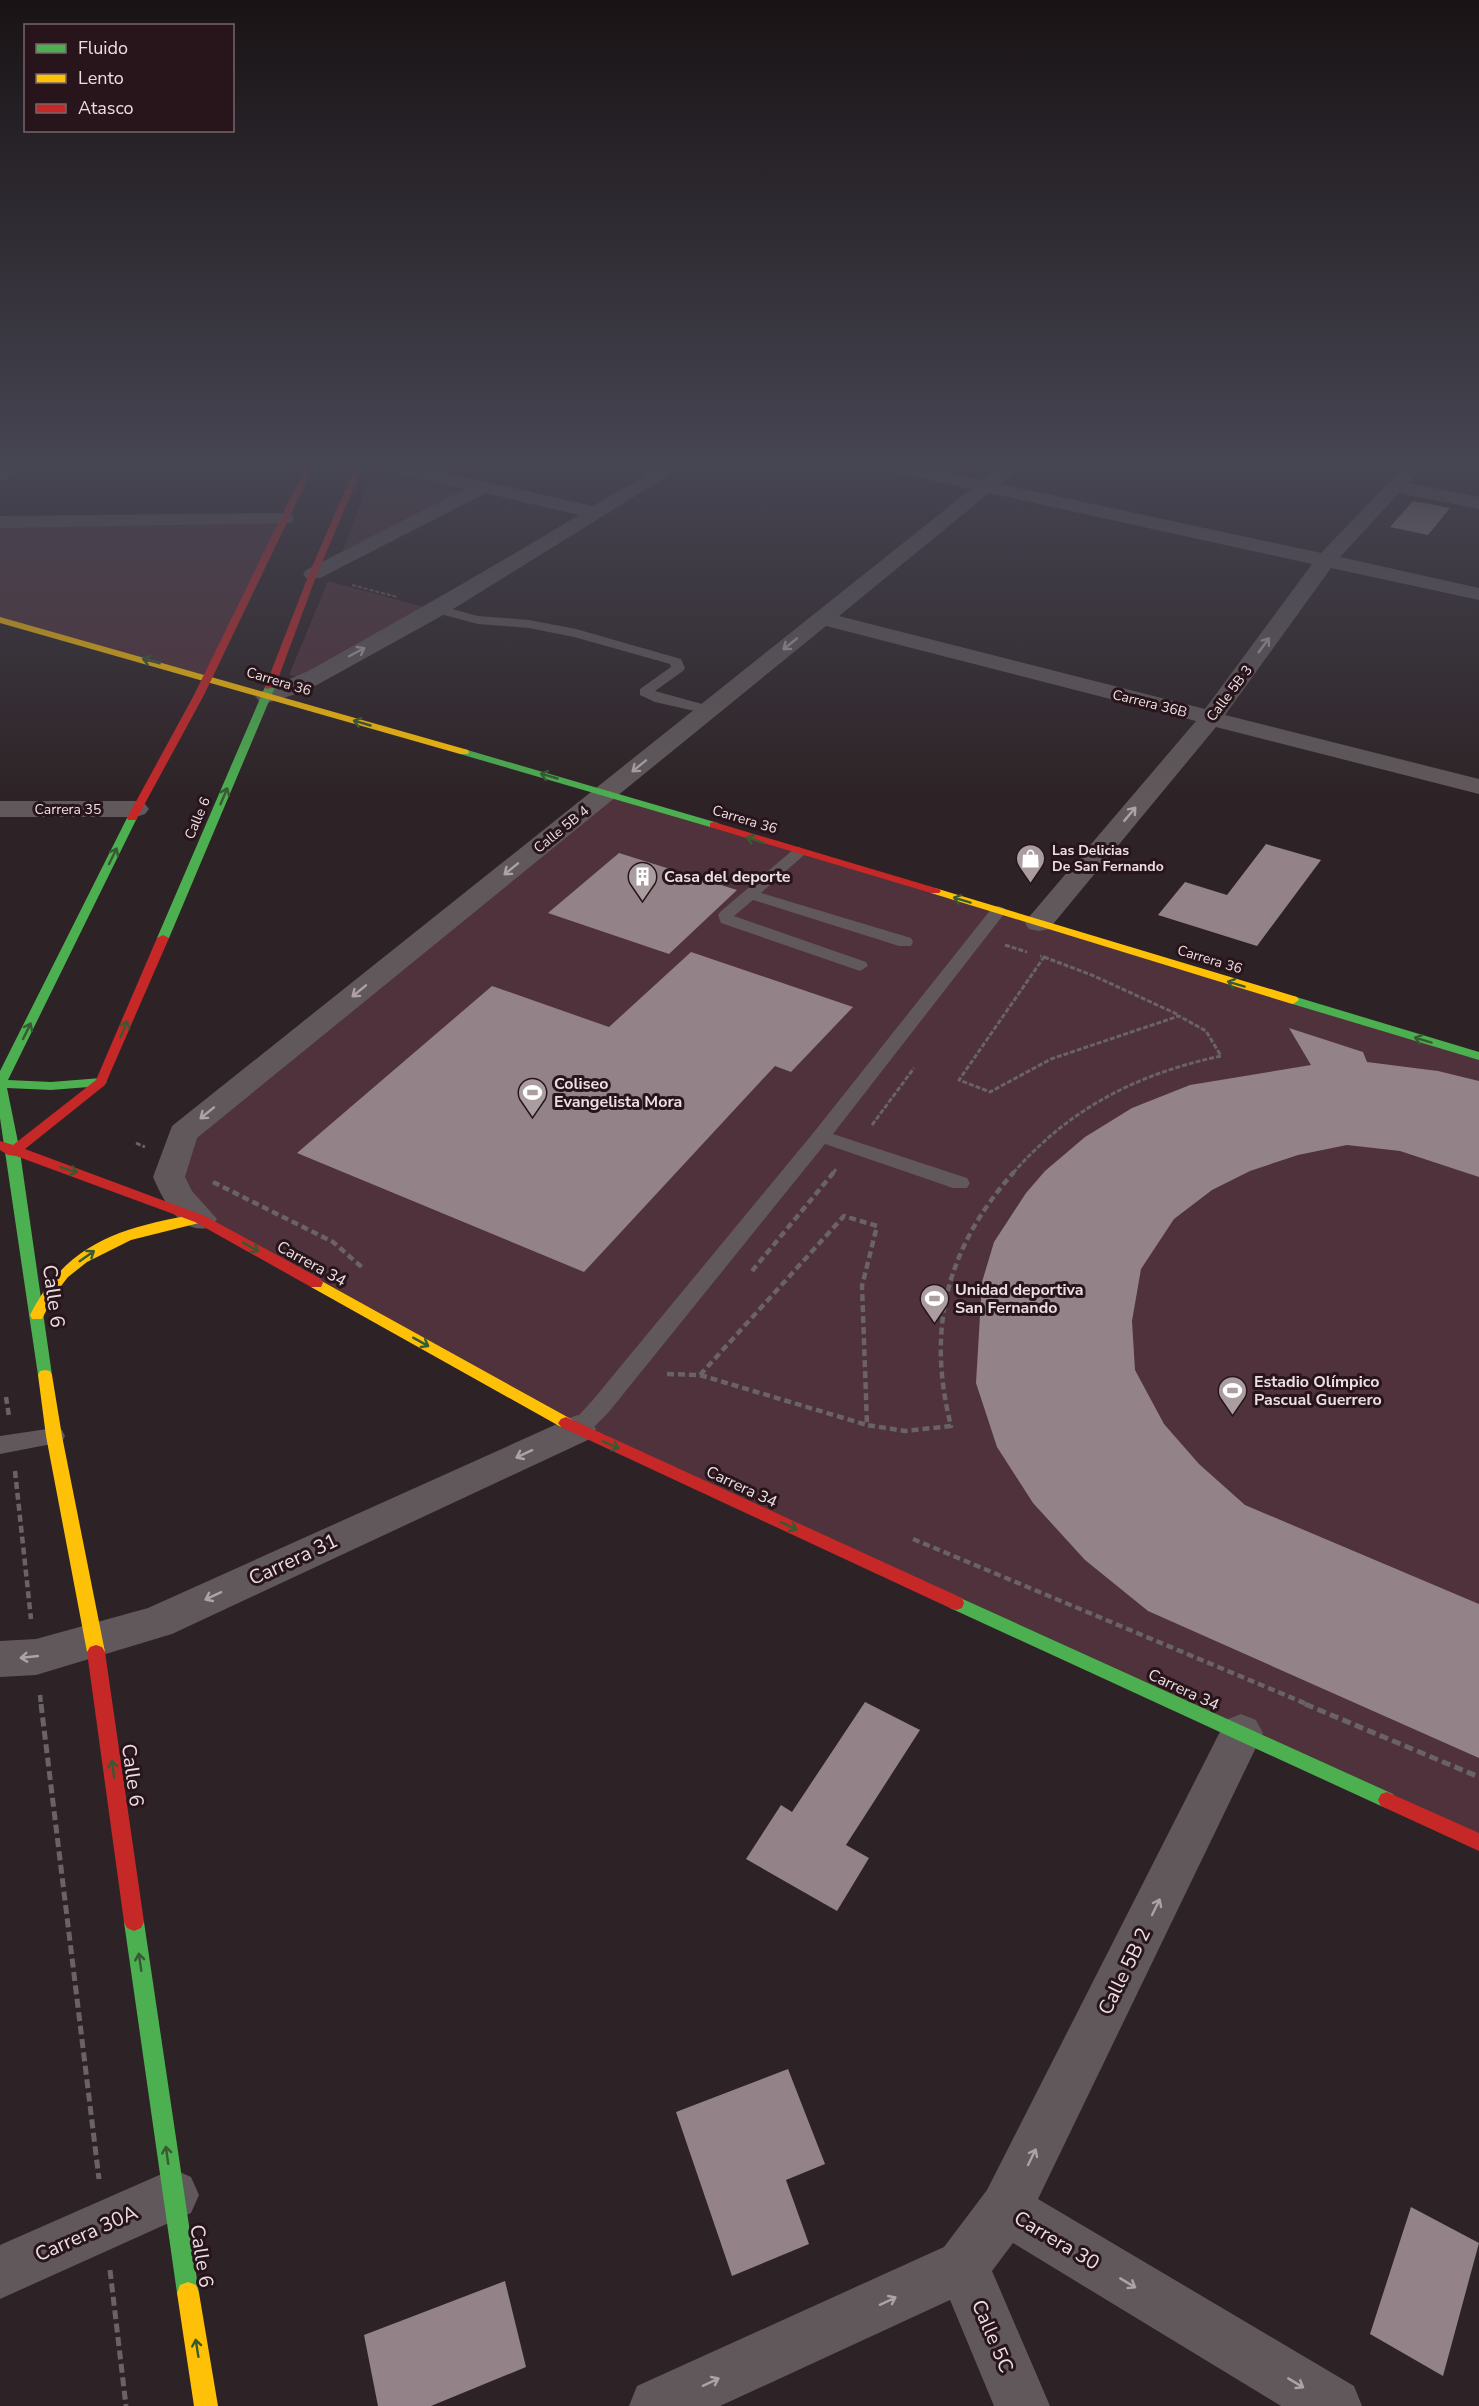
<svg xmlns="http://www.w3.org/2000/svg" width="1479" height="2406" font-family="'Nunito Sans',sans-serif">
<rect width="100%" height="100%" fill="#2d2326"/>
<!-- green -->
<path fill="#4f323b" d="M 375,467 L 478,487 L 342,552 Z
M 284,519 L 207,678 L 0,620 L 0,522 Z
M 328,581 L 431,609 L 303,678 L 289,675 Z
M 606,792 L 1479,1056 L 1479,1842 L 577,1429 L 200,1219 L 172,1161 L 183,1133 Z"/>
<!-- building -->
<path fill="#938287" d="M 1413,501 L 1450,508 L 1428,535 L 1390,527 Z
M 1266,844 L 1321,860 L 1257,946 L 1158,915 L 1185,882 L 1227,895 Z
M 619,853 L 737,890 L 669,954 L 548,913 Z
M 691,952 L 853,1007 L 791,1072 L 775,1066 L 584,1272 L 297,1153 L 492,986 L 609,1027 Z
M 1289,1028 L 1363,1052 L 1367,1062 L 1438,1071 L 1479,1081 L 1479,1177 L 1400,1151 L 1347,1145 L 1298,1155 L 1250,1171 L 1212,1190 L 1174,1219 L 1141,1269 L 1132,1321 L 1135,1370 L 1164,1424 L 1199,1464 L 1245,1505 L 1479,1604 L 1479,1758 L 1148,1611 L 1085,1560 L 1033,1503 L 997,1447 L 976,1383 L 982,1282 L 994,1242 L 1026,1193 L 1045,1171 L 1085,1137 L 1132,1108 L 1190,1085 L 1311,1065 Z
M 865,1702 L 920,1730 L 846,1845 L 869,1858 L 837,1911 L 746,1859 L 781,1805 L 792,1812 Z
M 788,2069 L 825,2164 L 786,2180 L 809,2244 L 732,2276 L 676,2112 Z
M 1411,2207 L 1479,2243 L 1443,2376 L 1370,2334 Z
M 505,2281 L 526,2367 L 431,2406 L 378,2406 L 364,2335 Z"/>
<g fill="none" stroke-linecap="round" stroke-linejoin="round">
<!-- path-far3 -->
<path stroke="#696364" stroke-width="2" stroke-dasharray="4 2" stroke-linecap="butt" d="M 352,585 L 397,597"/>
<!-- path-far2 -->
<path stroke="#696364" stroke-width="3" stroke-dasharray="5 2" stroke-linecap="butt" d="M 1005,945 L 1027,952
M 1044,957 L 1094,976 L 1179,1015
M 872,1125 L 914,1068
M 136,1143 L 145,1147
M 833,1173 L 837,1168
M 1013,1173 C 1070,1108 1137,1074 1221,1056 L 1206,1031 L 1179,1016 L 1051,1059 L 990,1092 L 959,1080 L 1044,957 L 1040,956"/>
<!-- path-far1 -->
<path stroke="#696364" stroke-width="4.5" stroke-dasharray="7 4" stroke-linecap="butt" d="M 213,1182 L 333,1242 L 364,1269
M 752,1271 L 834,1172
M 667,1374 L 700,1375 L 844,1216 L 877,1226 L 862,1286 L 867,1425 L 905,1431 L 951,1426 C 926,1328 947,1247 1014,1172
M 700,1375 L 867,1425
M 6,1397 L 9,1416
M 15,1471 L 31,1619
M 913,1539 L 1309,1705
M 40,1695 L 41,1705"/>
<!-- path -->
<path stroke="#696364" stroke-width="5" stroke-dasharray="9 4.5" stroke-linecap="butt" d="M 41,1704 L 99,2179
M 1305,1704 L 1479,1777
M 110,2270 L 126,2406"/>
<!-- lane -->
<path fill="#60585a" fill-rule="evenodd" d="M 437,605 L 478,616 L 529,620 L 576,629 L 681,659 L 685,668 L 683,671 L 655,691 L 713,707 L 715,710 L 708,714 L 655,702 L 640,695 L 640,689 L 671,667 L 670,664 L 574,637 L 529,628 L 478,624 L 433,612 L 431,609 Z
M 799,847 L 807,852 L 804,855 L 761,893 L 911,938 L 913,942 L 911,946 L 899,946 L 753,900 L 734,916 L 866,962 L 868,966 L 860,971 L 721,923 L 718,915 L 720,912 L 794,849 Z
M 998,906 L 1004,908 L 1006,911 L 1004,914 L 833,1134 L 967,1178 L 970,1183 L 967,1188 L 953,1188 L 825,1144 L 608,1413 C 596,1424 586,1440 569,1435 L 566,1429 L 592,1401 L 814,1132 L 992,908 Z
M 54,1428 L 62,1430 L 65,1436 L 62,1442 L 0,1454 L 0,1436 Z"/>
<!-- street -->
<path fill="#60585a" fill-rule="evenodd" d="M 0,462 L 18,462 L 7,479 L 0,481 Z
M 366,462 L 399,462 L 593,506 L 646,475 L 608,466 L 606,462 L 639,462 L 660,467 L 668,462 L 690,462 L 445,614 L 306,691 L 267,703 L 259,701 L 255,696 C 260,690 301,675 312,669 C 402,619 491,568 579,515 L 486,493 L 320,578 L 306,578 L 303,574 L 306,570 L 465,489 L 368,466 Z
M 864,462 L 899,462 L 982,480 L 1004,462 L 1025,462 L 1000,484 L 1321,553 L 1408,462 L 1427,462 L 1408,483 L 1479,497 L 1479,509 L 1399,493 L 1340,557 L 1479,588 L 1479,600 L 1331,568 L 1225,715 L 1479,779 L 1479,794 L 1216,727 L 1049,929 L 1039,931 L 1029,929 L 1025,923 L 1029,917 L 1196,721 L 826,626 L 197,1138 L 185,1177 L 192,1191 L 217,1219 L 212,1227 C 181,1236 164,1202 153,1177 L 172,1126 L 971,489 L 866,466 ZM 989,493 L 1312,564 L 1205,709 L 839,616 Z
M 284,513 L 291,515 L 294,519 L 291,523 L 0,528 L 0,516 Z
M 0,801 L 136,801 L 145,804 L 149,809 L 145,814 L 136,817 L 0,817 Z
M 577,1415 L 590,1419 L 596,1429 L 590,1439 L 172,1634 L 36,1675 L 0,1677 L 0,1641 L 36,1639 L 148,1608 Z
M 1241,1714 L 1256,1720 L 1263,1733 L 1038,2199 L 1354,2386 L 1362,2406 L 1281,2406 L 1013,2243 L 992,2271 L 1050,2406 L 994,2406 L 950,2300 L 720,2406 L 629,2406 L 637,2386 L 944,2247 L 987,2190 L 1226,1720 Z
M 173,2169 L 191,2177 L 199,2195 L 191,2213 L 0,2299 L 0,2245 Z"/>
<!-- fast -->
<path fill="#4caf50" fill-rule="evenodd" d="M 270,684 L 275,687 L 169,938 L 163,941 L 159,940 L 157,938 L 265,687 Z
M 464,749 L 718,823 L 719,825 L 718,827 L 710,827 L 460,754 L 460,750 Z
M 132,815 L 137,818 L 8,1080 L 51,1082 L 101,1078 L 107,1082 L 101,1086 L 51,1090 L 7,1088 L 20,1152 L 52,1375 L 50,1379 L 40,1379 L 38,1375 L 0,1118 L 0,1071 L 127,818 Z
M 1293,996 L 1479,1052 L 1479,1060 L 1289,1003 L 1287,1000 L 1289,997 Z
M 956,1596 L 1393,1794 L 1396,1800 L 1393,1806 L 1387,1808 L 1381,1806 L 950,1608 L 948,1603 L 950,1598 Z
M 134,1913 L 141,1916 L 144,1922 L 199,2293 L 196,2301 L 188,2304 L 180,2301 L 177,2293 L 124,1922 L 127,1916 Z"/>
<!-- slow -->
<path fill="#ffc107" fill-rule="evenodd" d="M 0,617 L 468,750 L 469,752 L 468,754 L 460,754 L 0,623 Z
M 935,888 L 1297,997 L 1299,1000 L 1293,1004 L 1289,1003 L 931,893 L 929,891 Z
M 198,1214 L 203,1216 L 205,1219 L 203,1222 L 131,1240 L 87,1262 L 68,1277 L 54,1295 L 42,1319 L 32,1319 L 30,1315 C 67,1242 122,1227 198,1214 Z
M 316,1278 L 571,1419 L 574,1423 L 571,1427 L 561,1427 L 311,1287 L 309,1283 L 311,1279 Z
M 45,1370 L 50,1371 L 52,1375 L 62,1436 L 105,1652 L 102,1657 L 96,1659 L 90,1657 L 87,1652 L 46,1436 L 38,1375 L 40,1371 Z
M 188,2282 L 196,2285 L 199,2293 L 218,2406 L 194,2406 L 177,2293 L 180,2285 Z"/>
<!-- jam -->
<path fill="#c62828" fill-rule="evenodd" d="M 308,462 L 316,462 L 204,695 L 137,818 L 136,820 L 128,820 L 127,818 L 194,695 Z
M 357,462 L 365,462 L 317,574 L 275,687 L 267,689 L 265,687 L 309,574 Z
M 714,822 L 939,889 L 941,891 L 939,893 L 931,893 L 710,827 L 710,823 Z
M 163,935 L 169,938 L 105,1085 L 25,1149 L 205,1216 L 321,1279 L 323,1283 L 321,1287 L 311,1287 L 195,1222 L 16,1156 L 8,1155 L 0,1150 L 0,1141 L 13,1145 L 96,1080 L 157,938 Z
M 566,1417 L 962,1598 L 964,1603 L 962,1608 L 956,1610 L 950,1608 L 561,1427 L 558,1423 L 561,1419 Z
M 96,1645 L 102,1647 L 105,1652 L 144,1922 L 141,1928 L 134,1931 L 127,1928 L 124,1922 L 87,1652 L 90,1647 Z
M 1387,1792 L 1479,1833 L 1479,1851 L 1381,1806 L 1378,1800 L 1381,1794 Z"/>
</g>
<!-- one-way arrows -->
<defs><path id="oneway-shaft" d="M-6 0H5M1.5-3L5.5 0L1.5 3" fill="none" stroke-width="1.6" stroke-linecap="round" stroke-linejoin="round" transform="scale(1.5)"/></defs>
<g stroke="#ada2a5">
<use href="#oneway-shaft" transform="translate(790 644) rotate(141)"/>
<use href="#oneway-shaft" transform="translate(1264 645) rotate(-54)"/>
<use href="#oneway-shaft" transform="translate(357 652) rotate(-28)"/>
<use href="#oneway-shaft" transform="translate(639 766) rotate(141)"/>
<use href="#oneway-shaft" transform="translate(1130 814) rotate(-50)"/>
<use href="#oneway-shaft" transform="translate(511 869) rotate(141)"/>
<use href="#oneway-shaft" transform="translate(359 991) rotate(141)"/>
<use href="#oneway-shaft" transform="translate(207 1113) rotate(141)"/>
<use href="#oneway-shaft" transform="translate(524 1454) rotate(155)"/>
<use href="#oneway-shaft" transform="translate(213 1596) rotate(155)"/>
<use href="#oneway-shaft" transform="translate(29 1657) rotate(174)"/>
<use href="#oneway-shaft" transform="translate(1156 1907) rotate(-64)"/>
<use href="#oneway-shaft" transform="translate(1032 2157) rotate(-64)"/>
<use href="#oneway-shaft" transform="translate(1128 2283) rotate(31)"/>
<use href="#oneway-shaft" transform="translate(888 2301) rotate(-25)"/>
<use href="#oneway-shaft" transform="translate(711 2382) rotate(-25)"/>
<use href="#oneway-shaft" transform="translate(1296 2383) rotate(31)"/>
</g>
<g stroke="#385a33">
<use href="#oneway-shaft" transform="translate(151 661) rotate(-165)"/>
<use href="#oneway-shaft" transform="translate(362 723) rotate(-164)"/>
<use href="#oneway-shaft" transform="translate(549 776) rotate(-164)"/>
<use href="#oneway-shaft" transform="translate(224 796) rotate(-67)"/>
<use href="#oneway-shaft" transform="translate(755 840) rotate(-162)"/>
<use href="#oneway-shaft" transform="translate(113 856) rotate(-64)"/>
<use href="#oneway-shaft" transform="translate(962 900) rotate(-163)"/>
<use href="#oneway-shaft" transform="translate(1236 984) rotate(-163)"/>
<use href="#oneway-shaft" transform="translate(124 1029) rotate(-67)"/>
<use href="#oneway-shaft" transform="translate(27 1031) rotate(-64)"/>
<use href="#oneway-shaft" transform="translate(1423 1040) rotate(-163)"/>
<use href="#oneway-shaft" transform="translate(69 1170) rotate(18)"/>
<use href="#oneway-shaft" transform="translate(251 1247) rotate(29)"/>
<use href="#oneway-shaft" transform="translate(87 1256) rotate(-35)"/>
<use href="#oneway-shaft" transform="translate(421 1342) rotate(29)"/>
<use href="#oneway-shaft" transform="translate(611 1445) rotate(25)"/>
<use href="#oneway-shaft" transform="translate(789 1526) rotate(25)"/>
<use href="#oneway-shaft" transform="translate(113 1769) rotate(-98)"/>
<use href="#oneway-shaft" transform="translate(140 1962) rotate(-98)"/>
<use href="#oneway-shaft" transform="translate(167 2155) rotate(-98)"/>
<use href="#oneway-shaft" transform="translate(197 2348) rotate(-99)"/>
</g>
<!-- sky -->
<linearGradient id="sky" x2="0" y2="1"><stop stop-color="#191315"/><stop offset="0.58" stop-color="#464552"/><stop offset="1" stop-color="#464552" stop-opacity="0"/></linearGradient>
<rect width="1479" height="799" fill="url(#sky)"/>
<!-- icons -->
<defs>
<symbol id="shop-pin" viewBox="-11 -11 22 30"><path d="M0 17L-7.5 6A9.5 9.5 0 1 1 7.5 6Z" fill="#a99da0" stroke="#28151b"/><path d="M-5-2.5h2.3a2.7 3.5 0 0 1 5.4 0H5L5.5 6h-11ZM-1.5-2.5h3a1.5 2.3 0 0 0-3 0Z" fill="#fff"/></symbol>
<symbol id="building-pin" viewBox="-11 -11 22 30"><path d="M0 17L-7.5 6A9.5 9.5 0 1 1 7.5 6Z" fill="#a99da0" stroke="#28151b"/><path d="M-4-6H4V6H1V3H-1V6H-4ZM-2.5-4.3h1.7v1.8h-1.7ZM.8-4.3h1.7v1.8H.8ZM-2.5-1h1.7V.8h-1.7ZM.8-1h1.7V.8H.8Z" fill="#fff"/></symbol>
<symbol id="stadium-pin" viewBox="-11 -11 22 30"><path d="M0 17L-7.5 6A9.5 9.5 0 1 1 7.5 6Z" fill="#a99da0" stroke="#28151b"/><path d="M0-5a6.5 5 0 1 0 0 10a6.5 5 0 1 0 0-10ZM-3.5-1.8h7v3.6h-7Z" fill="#fff"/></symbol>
</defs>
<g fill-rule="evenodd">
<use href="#shop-pin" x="1014" y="842" width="33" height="45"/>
<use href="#building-pin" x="626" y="860" width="33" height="45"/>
<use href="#stadium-pin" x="516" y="1076" width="33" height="45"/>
<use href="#stadium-pin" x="918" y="1282" width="33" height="45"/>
<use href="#stadium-pin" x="1216" y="1374" width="33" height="45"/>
</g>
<g text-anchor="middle" stroke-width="6" stroke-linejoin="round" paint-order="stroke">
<!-- far-street labels -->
<g font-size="14" fill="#ecdfe2" stroke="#28151b">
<text transform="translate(279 681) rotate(17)" y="5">Carrera 36</text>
<text transform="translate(1229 693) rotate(-53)" y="5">Calle 5B 3</text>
<text transform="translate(1150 703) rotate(14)" y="5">Carrera 36B</text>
<text x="68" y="814">Carrera 35</text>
<text transform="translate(197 818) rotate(-67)" y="5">Calle 6</text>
<text transform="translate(745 819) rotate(17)" y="5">Carrera 36</text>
<text transform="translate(561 829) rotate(-39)" y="5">Calle 5B 4</text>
<text transform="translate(1210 959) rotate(17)" y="5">Carrera 36</text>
</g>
<!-- far-poi labels -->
<g font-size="14" font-weight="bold" fill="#ecdfe2" stroke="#28151b" text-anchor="start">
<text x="1052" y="855">Las Delicias<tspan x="1052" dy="16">De San Fernando</tspan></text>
</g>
<!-- poi labels -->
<g font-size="16" font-weight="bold" fill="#ecdfe2" stroke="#28151b" text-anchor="start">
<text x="664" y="882">Casa del deporte</text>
<text x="554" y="1089">Coliseo<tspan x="554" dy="18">Evangelista Mora</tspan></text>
<text x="955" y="1295">Unidad deportiva<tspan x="955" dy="18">San Fernando</tspan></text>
<text x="1254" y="1387">Estadio Olímpico<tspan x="1254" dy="18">Pascual Guerrero</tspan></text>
</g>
<!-- street labels -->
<g font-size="16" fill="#ecdfe2" stroke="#28151b">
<text transform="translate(312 1263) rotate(29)" y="6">Carrera 34</text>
<text transform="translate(742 1486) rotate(25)" y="6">Carrera 34</text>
<text transform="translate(1184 1689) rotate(25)" y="6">Carrera 34</text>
</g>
<!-- near-street labels -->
<g font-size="20" fill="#ecdfe2" stroke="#28151b">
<text transform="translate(54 1296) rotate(82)" y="7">Calle 6</text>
<text transform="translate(293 1559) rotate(-25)" y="7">Carrera 31</text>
<text transform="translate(133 1775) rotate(82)" y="7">Calle 6</text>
<text transform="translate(1124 1971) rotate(-64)" y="7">Calle 5B 2</text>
<text transform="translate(86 2233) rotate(-24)" y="7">Carrera 30A</text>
<text transform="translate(1057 2240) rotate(31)" y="7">Carrera 30</text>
<text transform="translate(202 2256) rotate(81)" y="7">Calle 6</text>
<text transform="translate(993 2336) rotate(67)" y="7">Calle 5C</text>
</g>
</g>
<!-- legend -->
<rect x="24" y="24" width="210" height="108" fill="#28151b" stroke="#76666b" stroke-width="1.5"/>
<rect x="36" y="44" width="30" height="9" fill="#4caf50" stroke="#76666b" stroke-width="1.5"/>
<text x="78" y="54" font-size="18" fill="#ecdfe2">Fluido</text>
<rect x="36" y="74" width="30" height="9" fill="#ffc107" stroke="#76666b" stroke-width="1.5"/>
<text x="78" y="84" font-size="18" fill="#ecdfe2">Lento</text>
<rect x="36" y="104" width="30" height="9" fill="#c62828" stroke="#76666b" stroke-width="1.5"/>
<text x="78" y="114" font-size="18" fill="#ecdfe2">Atasco</text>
</svg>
